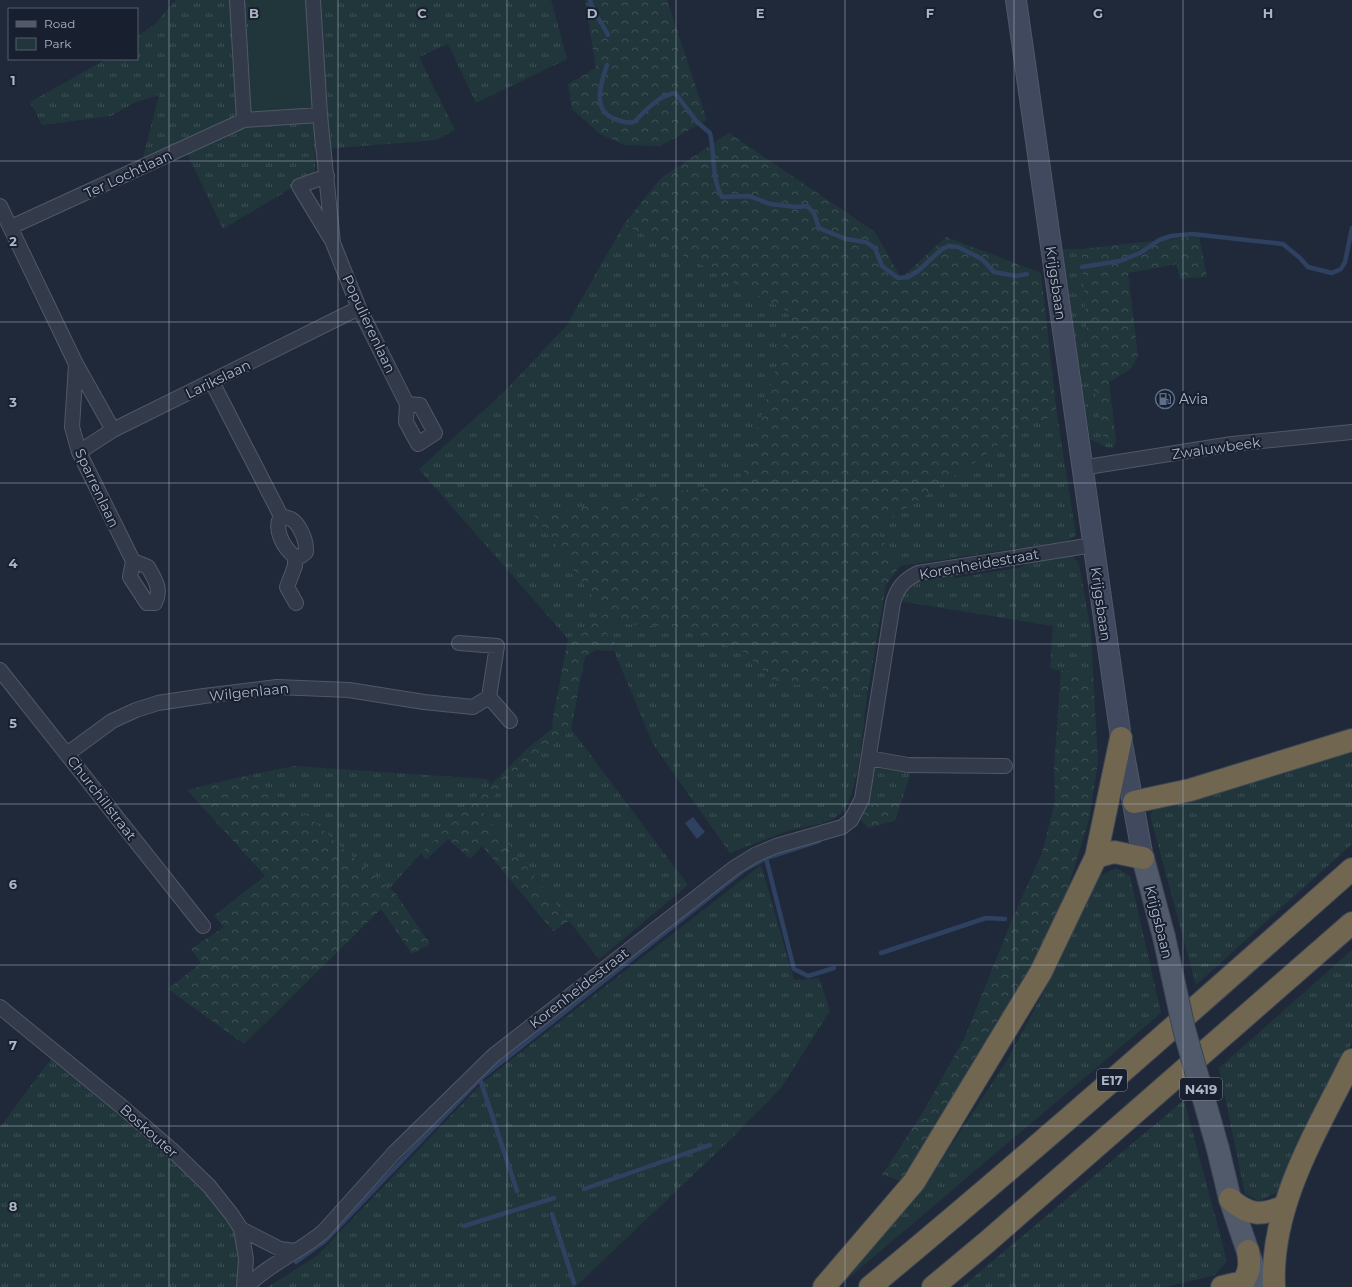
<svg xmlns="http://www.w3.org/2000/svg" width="1352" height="1287" font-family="Montserrat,sans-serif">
<defs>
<pattern id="grass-tufts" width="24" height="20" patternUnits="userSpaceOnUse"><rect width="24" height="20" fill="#21363b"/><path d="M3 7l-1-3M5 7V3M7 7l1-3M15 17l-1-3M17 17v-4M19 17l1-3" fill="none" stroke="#3f5156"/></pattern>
<pattern id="forest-crowns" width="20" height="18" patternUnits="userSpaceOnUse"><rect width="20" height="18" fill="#21363b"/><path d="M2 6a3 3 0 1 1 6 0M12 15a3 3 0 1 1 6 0" fill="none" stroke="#3f5156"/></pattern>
</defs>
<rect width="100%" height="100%" fill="#1f293a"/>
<!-- grass -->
<path fill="url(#grass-tufts)" d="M 176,0 L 551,0 L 567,59 L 476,103 L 448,44 L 419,57 L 455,130 L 436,140 L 315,150 L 315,174 L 223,229 L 182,143 L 142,162 L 159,95 L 136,102 L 111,116 L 42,125 L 30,102 L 107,59 L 137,59 L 137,37 L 156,23 Z
M 624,224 L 793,313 L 741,481 L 534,515 L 605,614 L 568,639 L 419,469 L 504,392 L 567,325 Z
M 1062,249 L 1081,249 L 1090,371 L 1111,443 L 1116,441 L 1114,448 L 1105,447 L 1090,439 Z
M 1057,415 L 1076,535 L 1067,541 L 900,566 L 875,529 L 980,459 L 1017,429 Z
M 1071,554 L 1079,564 L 1091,631 L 1093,672 L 1061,671 L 1050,668 L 1053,626 L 899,601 L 901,594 L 920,576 L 948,573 L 955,578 L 1022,567 L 1029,560 Z
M 612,623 L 676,627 L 744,652 L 774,681 L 867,696 C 863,724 860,796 840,814 C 826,826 802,826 785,832 C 766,839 748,846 730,853 L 653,744 L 614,651 L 615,643 L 607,634 Z
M 571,729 L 688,885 L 599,959 L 482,811 L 510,776 Z
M 1352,748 L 1352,844 L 1196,985 L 1150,815 L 1158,804 Z
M 294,766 L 486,779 L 491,784 L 421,853 L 390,888 L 335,842 L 314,821 L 244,776 Z
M 875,766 L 911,772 L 903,797 L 865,807 Z
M 761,865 L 794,980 L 819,978 L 830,1011 L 781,1088 L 731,1139 L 575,1287 L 268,1287 L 317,1256 L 484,1081 Z
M 1117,868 L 1130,876 L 1161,1013 L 838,1287 L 940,1162 L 1008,1059 L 1062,957 L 1096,877 Z
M 1352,950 L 1352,1043 L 1327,1091 L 1278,1192 L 1259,1201 L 1245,1194 L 1219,1068 Z
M 51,1059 C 98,1098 147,1135 190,1178 C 204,1192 220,1206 230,1224 C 240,1242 238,1267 237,1287 L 0,1287 L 0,1127 Z
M 1184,1100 L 1227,1261 L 1215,1275 L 1166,1287 L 962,1287 Z"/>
<!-- forest -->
<path fill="url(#forest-crowns)" d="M 585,0 L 667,0 L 707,120 L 660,146 L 625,145 L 600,134 L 572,109 L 568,84 L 596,68 Z
M 729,133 L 875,232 L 901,278 L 946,237 L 1041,273 L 1057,415 L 1017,429 L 980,459 L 875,529 L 900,566 L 886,585 L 867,696 L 774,681 L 744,652 L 676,627 L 612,623 L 607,634 L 615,643 L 614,651 L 595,650 L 585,657 L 571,729 L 510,776 L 482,811 L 569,921 L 553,931 L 482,846 L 470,859 L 448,839 L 426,860 L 421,853 L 527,749 L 552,729 L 553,717 L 568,639 L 605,614 L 534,515 L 741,481 L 793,314 L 624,224 L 661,178 Z
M 1199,236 L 1207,277 L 1180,279 L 1177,264 L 1128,273 L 1138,356 L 1131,369 L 1109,382 L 1116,441 L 1111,443 L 1104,438 L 1090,371 L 1081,249 Z
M 1061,671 L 1093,672 L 1098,762 L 1089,820 L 1064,901 L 997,1034 L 902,1181 L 882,1175 L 923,1112 L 965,1037 L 1011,922 L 1042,853 L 1055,802 L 1054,767 Z
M 244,776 L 314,821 L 335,842 L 390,888 L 396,894 L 430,944 L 412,954 L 381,909 L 244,1044 L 168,989 L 201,963 L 191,949 L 224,927 L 214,916 L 265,876 L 187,790 Z
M 903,797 L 895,821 L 868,828 L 860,819 L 865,807 Z"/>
<!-- park -->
<path fill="#21363b" d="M 246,0 L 308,0 L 316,111 L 255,114 Z"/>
<!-- water -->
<path fill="#2f4161" d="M 693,817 L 705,832 L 697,839 L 685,823 Z"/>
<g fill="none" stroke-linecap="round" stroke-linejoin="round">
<!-- stream -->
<path stroke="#2f4161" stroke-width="4.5" d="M 590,0 C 593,14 602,22 608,35
M 607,65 C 601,83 591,110 615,119 C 621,121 627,124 633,122 C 637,121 639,116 642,114 C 652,104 662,95 675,93 L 697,122 L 710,133 C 715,154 711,177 722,197 L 749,196 L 770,204 L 797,207 L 807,206 L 814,213 L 819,228 L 846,239 L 866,242 L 875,248 L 882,266 L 898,278 L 908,277 L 918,271 L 942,249 L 949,246 L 958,247 L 982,259 L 994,272 L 1016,276 L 1027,274
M 1082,267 L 1120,261 L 1140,253 L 1159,240 L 1171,236 L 1192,234 L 1283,244 L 1300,258 L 1308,267 L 1332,273 L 1341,269 L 1345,262 L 1352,228
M 766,858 L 794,969 L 808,976 L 834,968
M 881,953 L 986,918 L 1005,919
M 480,1079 L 517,1191
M 584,1189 L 710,1145
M 552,1214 L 574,1283
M 464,1226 L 554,1198
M 296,1262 L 325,1241 L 480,1079 L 744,870 L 766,858 L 819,841"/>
<defs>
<path id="street" d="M 237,0 L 244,120 L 320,115
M 313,0 L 320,115 L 333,243 L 359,308 L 407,404 L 406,422 L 418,444 L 435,433 L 420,405 L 407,404
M 327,176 L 299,186 L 331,239
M 0,206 L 76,364 L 113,430
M 11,227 L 244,120
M 76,364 L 72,427 L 79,452 L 133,561 L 130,577 L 147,603 L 155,603 C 162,589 155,580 148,567 L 133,561
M 212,382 L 281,516 C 284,517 288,518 291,519 C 300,524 307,542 306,552 L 301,556 L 295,557 C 284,548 273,530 281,516
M 79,452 L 113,430 L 359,308
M 1081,468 L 1232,444 L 1352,432
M 295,557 L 295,566 L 287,587 L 296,603
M 0,670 L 203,926
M 489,697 L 510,721
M 67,754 L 112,721 L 136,710 L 158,703 L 204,696 L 277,687 L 349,690 L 424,702 L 473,707 L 489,697 L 497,646 L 459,643
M 869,758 L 908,765 L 1005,766
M 0,1007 L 121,1106 L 172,1150 L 209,1186 L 232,1215 L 241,1229 L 246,1259 L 244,1287
M 241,1229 L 280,1249 L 295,1251
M 246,1287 C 269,1264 299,1252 323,1232 L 394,1153 L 494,1055 L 734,868 L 755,855 L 776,846 L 842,827 L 851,820 L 862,799 L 893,603 C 897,588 904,580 918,573 L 1093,545"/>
<path id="secondary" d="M 1016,0 L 1121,738 L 1143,858"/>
<path id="primary" d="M 1143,858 L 1164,937
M 1218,1149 L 1230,1199 L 1260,1287"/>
<path id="highway" d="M 1134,802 L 1190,790 L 1352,740
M 1096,857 L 1114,852 L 1143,858
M 1230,1199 C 1249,1216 1262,1216 1285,1206
M 824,1287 L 914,1182 L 1041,972 L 1096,857 L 1121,738
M 870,1287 C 1034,1151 1193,1010 1352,869
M 933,1287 L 987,1242 L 1352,923
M 1222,1287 L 1243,1282 C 1250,1271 1250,1264 1248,1251
M 1274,1287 C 1270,1205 1317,1131 1352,1060"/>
</defs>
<!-- street casing -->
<use href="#street" stroke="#505868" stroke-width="16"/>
<!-- secondary casing -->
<use href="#secondary" stroke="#505868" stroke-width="22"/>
<!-- primary casing -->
<use href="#primary" stroke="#3c4454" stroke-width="24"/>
<!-- highway casing -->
<use href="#highway" stroke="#3d4555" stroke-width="24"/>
<!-- street -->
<use href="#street" stroke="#333b4a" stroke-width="14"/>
<!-- secondary -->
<use href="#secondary" stroke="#40495e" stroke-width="20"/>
<!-- primary -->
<use href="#primary" stroke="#505a6b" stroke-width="22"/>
<!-- highway -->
<use href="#highway" stroke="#71664f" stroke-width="22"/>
<defs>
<path id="primary-bridge" d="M 1164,937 L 1184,1029 L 1218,1149"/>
</defs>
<!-- primary-bridge casing -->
<use href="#primary-bridge" stroke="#3c4454" stroke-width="24" stroke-linecap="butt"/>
<!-- primary-bridge -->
<use href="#primary-bridge" stroke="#505a6b" stroke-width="22"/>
</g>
<!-- grid -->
<path fill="none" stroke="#adb5c7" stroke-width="1" stroke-opacity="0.55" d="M 169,0 L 169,1287M 338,0 L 338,1287M 507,0 L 507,1287M 676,0 L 676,1287M 845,0 L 845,1287M 1014,0 L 1014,1287M 1183,0 L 1183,1287M 0,161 L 1352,161M 0,322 L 1352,322M 0,483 L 1352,483M 0,644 L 1352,644M 0,804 L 1352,804M 0,965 L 1352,965M 0,1126 L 1352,1126"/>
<!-- icons -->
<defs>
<symbol id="fuel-ring" viewBox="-11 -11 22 22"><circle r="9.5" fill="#18202f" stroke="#5c6f8a" stroke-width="1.5"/><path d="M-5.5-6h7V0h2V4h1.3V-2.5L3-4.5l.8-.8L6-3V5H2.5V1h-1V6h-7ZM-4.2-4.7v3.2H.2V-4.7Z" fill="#5c6f8a"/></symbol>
</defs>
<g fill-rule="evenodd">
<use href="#fuel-ring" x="1154" y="388" width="22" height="22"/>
</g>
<g text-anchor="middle" stroke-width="4" stroke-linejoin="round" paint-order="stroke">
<!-- shield labels -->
<g fill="#18202f" stroke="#808899" stroke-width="1">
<rect x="1097" y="1069" width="30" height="22" rx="3"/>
<rect x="1180" y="1078" width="42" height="22" rx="3"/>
</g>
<g font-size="13" font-weight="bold" fill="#adb5c7">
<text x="1112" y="1085">E17</text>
<text x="1201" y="1094">N419</text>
</g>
<!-- street labels -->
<g font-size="14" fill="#adb5c7" stroke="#18202f">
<text transform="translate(128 174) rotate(-25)" y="5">Ter Lochtlaan</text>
<text transform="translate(1056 283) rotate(82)" y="5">Krijgsbaan</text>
<text transform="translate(369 324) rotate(65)" y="5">Populierenlaan</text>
<text transform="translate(218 379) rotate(-26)" y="5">Larikslaan</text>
<text transform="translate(1216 448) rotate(-8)" y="5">Zwaluwbeek</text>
<text transform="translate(97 488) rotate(65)" y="5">Sparrenlaan</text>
<text transform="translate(979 564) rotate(-10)" y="5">Korenheidestraat</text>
<text transform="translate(1101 604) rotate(82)" y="5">Krijgsbaan</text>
<text transform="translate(249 692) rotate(-6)" y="5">Wilgenlaan</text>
<text transform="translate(102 798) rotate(52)" y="5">Churchillstraat</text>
<text transform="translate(1159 922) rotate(76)" y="5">Krijgsbaan</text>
<text transform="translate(579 988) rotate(-38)" y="5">Korenheidestraat</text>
<text transform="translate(149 1131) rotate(42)" y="5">Boskouter</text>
</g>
<!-- poi labels -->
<g font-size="14" fill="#adb5c7" stroke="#18202f" text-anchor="start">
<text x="1179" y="404">Avia</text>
</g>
</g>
<g font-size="13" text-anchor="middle" font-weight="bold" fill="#adb5c7" stroke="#18202f" stroke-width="4" stroke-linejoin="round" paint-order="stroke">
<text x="254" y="18">B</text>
<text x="422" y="18">C</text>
<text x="592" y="18">D</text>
<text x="760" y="18">E</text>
<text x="930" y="18">F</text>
<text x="1098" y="18">G</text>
<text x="1268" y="18">H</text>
<text x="13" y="85">1</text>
<text x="13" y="246">2</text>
<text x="13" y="407">3</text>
<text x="13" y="568">4</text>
<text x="13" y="728">5</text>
<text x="13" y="889">6</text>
<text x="13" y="1050">7</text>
<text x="13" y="1211">8</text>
</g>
<!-- legend -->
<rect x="8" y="8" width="130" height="52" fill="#18202f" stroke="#545c6c"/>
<rect x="16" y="21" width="20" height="6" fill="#505a6b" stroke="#545c6c"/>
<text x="44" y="28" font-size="12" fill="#adb5c7">Road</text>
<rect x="16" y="38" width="20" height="12" fill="#21363b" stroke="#545c6c"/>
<text x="44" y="48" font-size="12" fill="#adb5c7">Park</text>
</svg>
